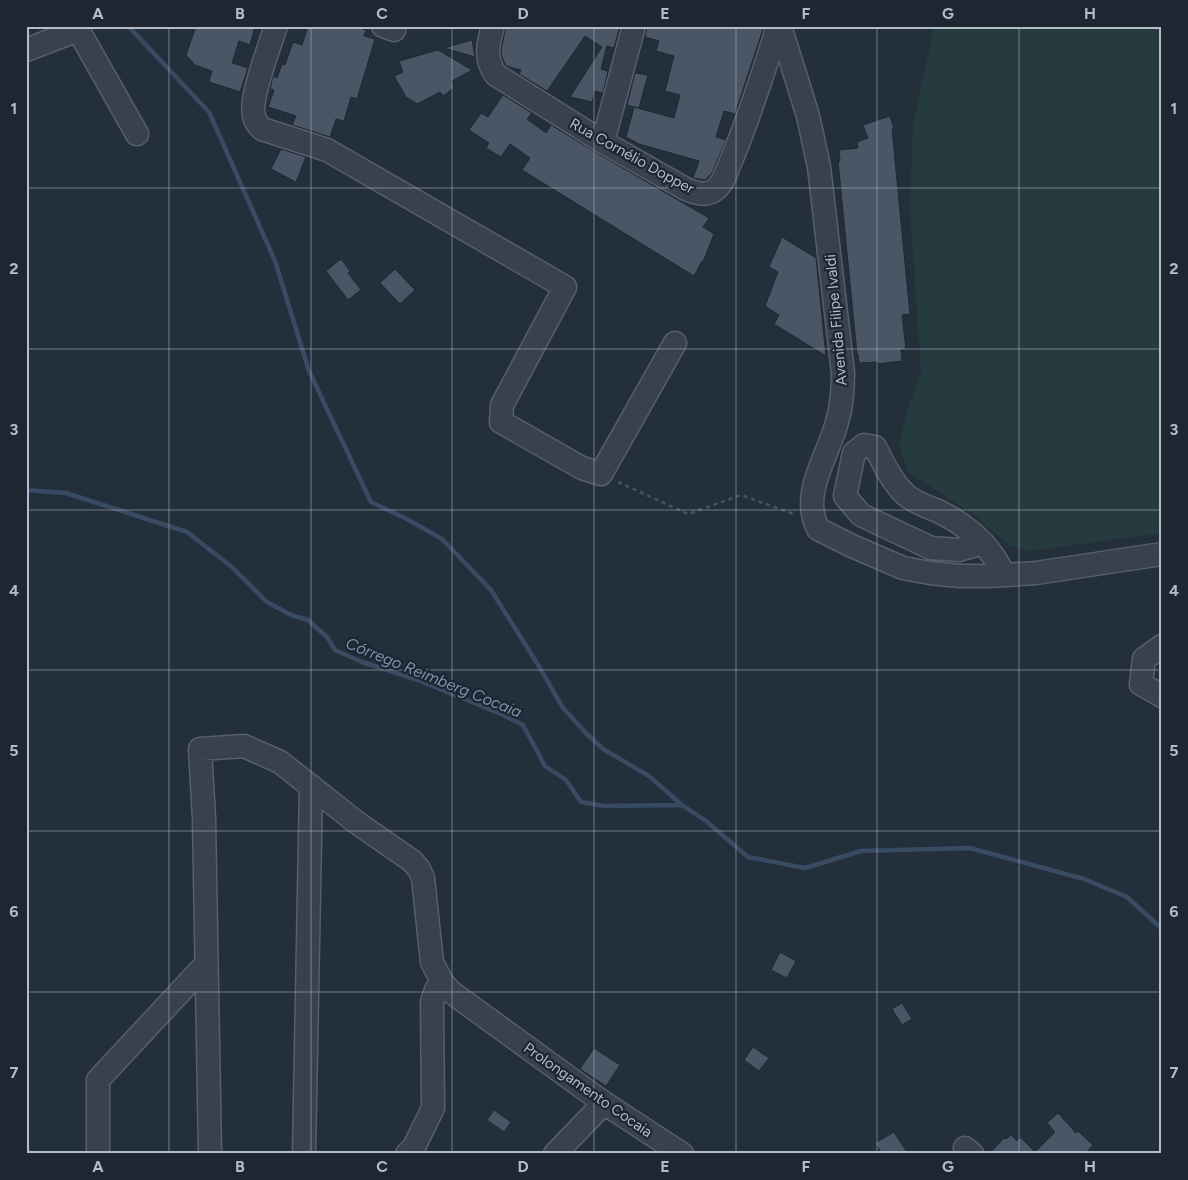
<svg xmlns="http://www.w3.org/2000/svg" width="1188" height="1180" font-family="Figtree,sans-serif">
<rect width="100%" height="100%" fill="#242f3c"/>
<!-- green -->
<path fill="#263b3d" d="M 937,26 L 1162,26 L 1162,533 L 1029,551 L 1010,546 L 973,514 L 909,473 L 899,447 L 906,414 L 921,372 L 910,209 L 913,125 L 933,32 Z"/>
<g fill="none" stroke-linecap="round" stroke-linejoin="round">
<!-- stream -->
<path stroke="#384b63" stroke-width="4.5" d="M 128,26 L 209,112 L 275,261 L 309,371 L 371,502 L 405,518 L 442,539 L 491,590 L 540,668 L 563,708 L 586,733 L 603,749 L 649,776 L 682,805
M 26,490 L 66,493 L 187,532 L 232,567 L 267,602 L 291,615 L 308,620 L 327,637 L 335,650 L 362,662 L 418,680 L 501,714 L 523,725 L 545,766 L 566,780 L 581,802 L 604,806 L 682,805 L 706,821 L 748,857 L 805,868 L 861,851 L 970,848 L 1084,879 L 1127,897 L 1162,929"/>
</g>
<!-- building -->
<path fill="#4a5665" stroke="#1f2833" d="M 196,26 L 255,26 L 250,45 L 239,41 L 232,63 L 248,68 L 240,92 L 209,82 L 212,71 L 195,65 L 186,55 Z
M 308,26 L 354,26 L 366,30 L 364,36 L 375,39 L 357,99 L 351,97 L 344,121 L 336,119 L 330,137 L 292,125 L 296,116 L 268,107 L 274,90 L 270,89 L 273,76 L 277,78 L 282,64 L 285,65 L 293,42 L 302,45 Z
M 506,26 L 620,26 L 614,48 L 607,46 L 601,69 L 608,71 L 603,93 L 595,91 L 592,102 L 570,97 L 602,47 L 585,36 L 547,91 L 519,74 L 521,70 L 506,66 L 502,57 L 501,51 Z
M 647,26 L 764,26 L 735,114 L 724,111 L 716,137 L 726,140 L 712,173 L 705,180 L 693,178 L 699,161 L 639,144 L 626,137 L 634,107 L 674,118 L 680,95 L 665,91 L 674,56 L 656,51 L 659,41 L 645,37 Z
M 472,40 L 475,57 L 444,48 Z
M 438,50 L 472,70 L 452,81 L 454,88 L 443,96 L 440,92 L 417,104 L 406,97 L 394,76 L 403,72 L 399,61 Z
M 635,73 L 648,75 L 639,108 L 627,105 Z
M 503,95 L 532,113 L 527,119 L 546,133 L 551,125 L 597,153 L 709,218 L 703,227 L 714,234 L 703,262 L 702,261 L 694,276 L 522,170 L 530,158 L 510,144 L 501,157 L 486,148 L 489,143 L 469,130 L 481,113 L 488,117 Z
M 890,116 L 894,129 L 892,129 L 910,314 L 902,315 L 906,349 L 901,350 L 902,361 L 878,364 L 878,362 L 859,363 L 858,354 L 857,354 L 838,161 L 840,161 L 839,150 L 858,148 L 857,142 L 868,138 L 863,125 Z
M 281,149 L 306,157 L 296,182 L 271,169 Z
M 782,237 L 816,258 L 826,356 L 774,324 L 779,315 L 765,306 L 778,272 L 769,267 Z
M 341,259 L 350,271 L 348,273 L 361,290 L 348,300 L 326,271 Z
M 395,269 L 415,290 L 400,304 L 380,283 Z
M 780,952 L 796,961 L 787,978 L 771,970 Z
M 902,1003 L 912,1019 L 902,1025 L 892,1009 Z
M 753,1047 L 769,1058 L 759,1071 L 744,1060 Z
M 594,1048 L 620,1065 L 606,1086 L 580,1069 Z
M 494,1110 L 511,1122 L 504,1132 L 487,1120 Z
M 1058,1113 L 1076,1133 L 1078,1131 L 1093,1145 L 1085,1154 L 989,1154 L 1004,1138 L 1006,1139 L 1011,1135 L 1017,1141 L 1020,1137 L 1035,1152 L 1055,1132 L 1047,1123 Z
M 894,1132 L 908,1154 L 882,1154 L 875,1143 Z"/>
<g fill="none" stroke-linecap="round" stroke-linejoin="round">
<defs>
<path id="minor" d="M 76,26 L 137,134
M 276,26 C 270,46 249,98 254,116 C 255,122 258,125 262,129 L 327,150 L 565,287 L 502,405 L 501,422 L 582,468 L 601,474 L 675,343
M 383,26 L 394,30
M 493,26 C 488,44 484,59 496,75 L 603,142 L 684,188 C 694,193 707,197 716,189 C 724,182 727,170 731,161 C 749,118 764,71 778,26
M 780,26 L 808,116 L 819,167 L 843,373 C 843,389 842,406 837,422 C 828,457 800,493 818,529 L 852,546 L 903,568 L 930,573 L 960,576 L 989,576 L 1036,573 L 1162,554
M 26,50 L 78,30
M 603,142 L 634,26
M 983,543 L 959,550 L 931,548 L 861,515 L 845,496 L 854,453 L 864,445 L 875,447 C 884,464 891,481 906,495 C 915,503 929,507 940,512 C 968,526 991,546 1004,575
M 1162,646 L 1144,659 L 1141,684 L 1162,696
M 965,1148 L 972,1154
M 98,1154 L 98,1080 L 206,964
M 210,1154 L 204,818 L 200,749 L 244,746 L 280,762 L 356,822 L 412,861 L 419,869 L 423,878 L 432,962 L 442,982 L 451,992 L 604,1103 L 682,1154
M 304,1154 L 311,786
M 407,1154 L 414,1147 L 433,1108 L 432,1002 L 436,990 L 442,982
M 555,1154 L 604,1103"/>
</defs>
<!-- minor casing -->
<use href="#minor" stroke="#565f6a" stroke-width="25"/>
<!-- path -->
<path stroke="#44585a" stroke-width="2.5" stroke-dasharray="4 4" stroke-linecap="butt" d="M 618,482 L 688,514 L 741,495 L 794,514"/>
<!-- minor -->
<use href="#minor" stroke="#38414c" stroke-width="22"/>
</g>
<!-- grid -->
<path fill="none" stroke="#b3bcc8" stroke-width="1" stroke-opacity="0.55" d="M 169,26 L 169,1154M 311,26 L 311,1154M 452,26 L 452,1154M 594,26 L 594,1154M 736,26 L 736,1154M 877,26 L 877,1154M 1019,26 L 1019,1154M 26,188 L 1162,188M 26,349 L 1162,349M 26,510 L 1162,510M 26,670 L 1162,670M 26,831 L 1162,831M 26,992 L 1162,992"/>
<g text-anchor="middle" stroke-width="4.5" stroke-linejoin="round" paint-order="stroke">
<!-- street labels -->
<g font-size="15" fill="#b3bcc8" stroke="#1d2631">
<text transform="translate(632 156) rotate(29)" y="5">Rua Cornélio Dopper</text>
<text transform="translate(836 320) rotate(-95)" y="5">Avenida Filipe Ivaldi</text>
<text transform="translate(588 1090) rotate(35)" y="5">Prolongamento Cocaia</text>
</g>
<!-- water labels -->
<g font-size="16" font-style="italic" fill="#7c93af" stroke="#1d2631">
<text transform="translate(434 677) rotate(22)" y="6">Córrego Reimberg Cocaia</text>
</g>
</g>
<!-- border -->
<rect width="1188" height="1180" fill="none" stroke="#1d2631" stroke-width="55"/>
<rect x="28" y="28" width="1132" height="1124" fill="none" stroke="#b3bcc8" stroke-width="2"/>
<g font-size="16" text-anchor="middle" font-weight="bold" fill="#b3bcc8">
<text x="98" y="19">A</text>
<text x="240" y="19">B</text>
<text x="382" y="19">C</text>
<text x="523" y="19">D</text>
<text x="665" y="19">E</text>
<text x="806" y="19">F</text>
<text x="948" y="19">G</text>
<text x="1090" y="19">H</text>
<text x="14" y="114">1</text>
<text x="1174" y="114">1</text>
<text x="14" y="274">2</text>
<text x="1174" y="274">2</text>
<text x="14" y="435">3</text>
<text x="1174" y="435">3</text>
<text x="14" y="596">4</text>
<text x="1174" y="596">4</text>
<text x="14" y="756">5</text>
<text x="1174" y="756">5</text>
<text x="14" y="917">6</text>
<text x="1174" y="917">6</text>
<text x="14" y="1078">7</text>
<text x="1174" y="1078">7</text>
<text x="98" y="1172">A</text>
<text x="240" y="1172">B</text>
<text x="382" y="1172">C</text>
<text x="523" y="1172">D</text>
<text x="665" y="1172">E</text>
<text x="806" y="1172">F</text>
<text x="948" y="1172">G</text>
<text x="1090" y="1172">H</text>
</g>
</svg>
